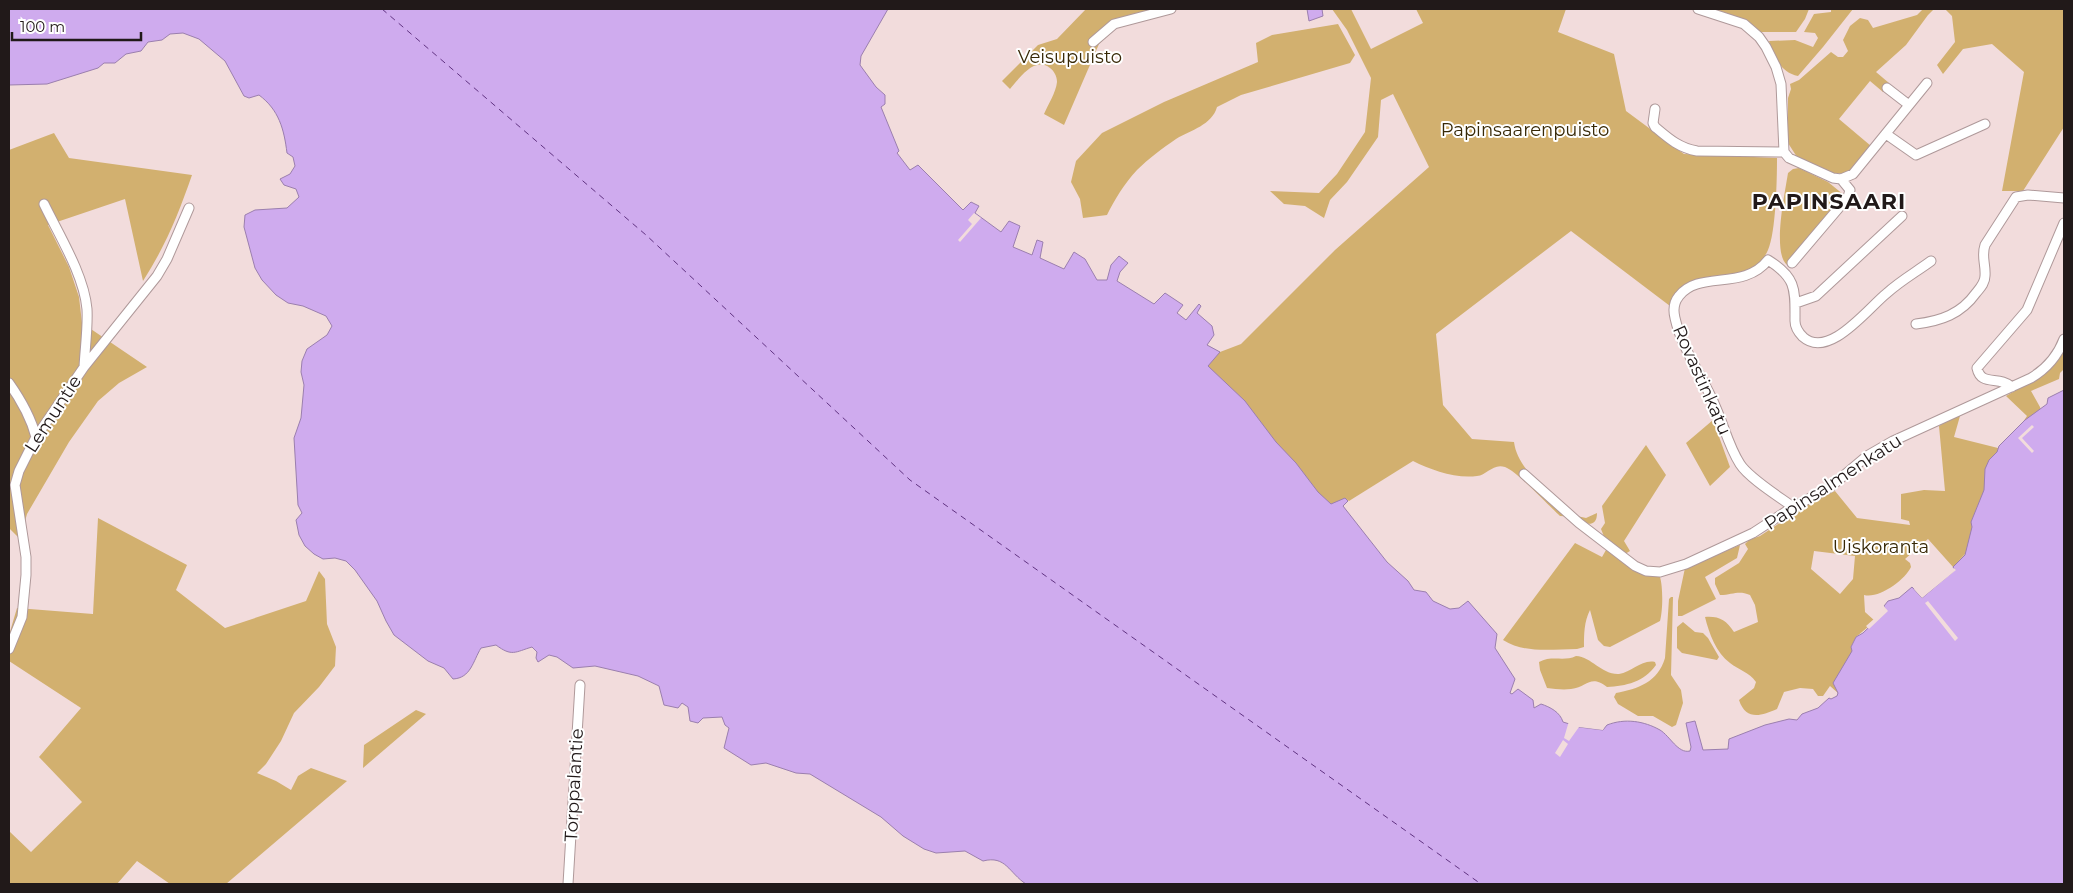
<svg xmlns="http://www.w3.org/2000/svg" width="2073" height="893" font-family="Montserrat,sans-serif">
<rect width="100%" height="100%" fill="#f2dcdc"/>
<!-- green -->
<path fill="#d2b06f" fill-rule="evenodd" d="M 1086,9 L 1180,9 L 1116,28 L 1099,44 L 1064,125 L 1044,114 C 1048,105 1056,92 1057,82 C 1057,76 1054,71 1050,68 C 1034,56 1019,79 1010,89 L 1002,81 L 1038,45 L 1057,39 Z
M 1332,9 L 1351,9 L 1371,49 L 1423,23 L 1416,9 L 1566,9 L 1558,32 L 1614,54 L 1626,111 L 1684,154 L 1777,158 C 1777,179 1776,232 1768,250 C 1748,294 1689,257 1670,306 L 1571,231 L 1436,334 L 1443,405 L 1472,439 L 1514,442 C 1518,473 1555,496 1577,516 L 1586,518 L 1597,513 C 1597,536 1571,515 1560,516 C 1548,505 1518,472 1505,467 C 1493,463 1487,475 1477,476 C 1456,479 1431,470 1413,461 L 1349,501 L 1345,498 L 1324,512 L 1191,358 L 1207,345 L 1220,352 L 1241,344 L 1335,250 L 1429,167 L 1393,94 L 1381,100 L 1378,137 L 1347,182 L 1330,200 L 1324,218 L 1305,206 L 1284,204 L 1270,191 L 1319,193 L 1337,174 L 1365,132 L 1371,78 L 1347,30 Z
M 1709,9 L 1809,9 L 1805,19 L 1796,32 L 1759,32 Z
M 1831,9 L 1853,9 L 1823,47 L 1798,76 C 1781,73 1773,56 1769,41 L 1795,40 L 1813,47 L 1818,38 L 1815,33 L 1804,32 L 1814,14 L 1831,12 Z
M 1923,9 L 1934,9 L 1928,15 L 1906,45 L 1876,72 L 1889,83 L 1883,92 L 1870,81 L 1839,119 L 1871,146 L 1852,169 L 1845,173 L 1833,174 L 1797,157 L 1788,143 L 1788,98 L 1791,89 L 1790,84 L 1799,80 L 1831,52 L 1838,57 L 1843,57 L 1848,51 L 1843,40 L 1850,26 L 1860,18 L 1868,20 L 1873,28 L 1917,15 Z
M 1945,9 L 2064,9 L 2064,127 L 2023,191 L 2002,191 L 2024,72 L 1992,44 L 1963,49 L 1943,74 L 1937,65 L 1955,42 L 1952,16 Z
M 1338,24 L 1355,55 L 1350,63 L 1241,95 L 1217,107 C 1212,125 1191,130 1176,139 C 1163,148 1148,159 1137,170 C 1124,184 1115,199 1107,215 L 1083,218 L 1080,199 L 1071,182 L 1076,161 L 1102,133 L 1164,102 L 1258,62 L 1256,43 L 1272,35 Z
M 54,133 L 69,158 L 192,175 C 178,215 166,245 143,281 L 125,199 L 48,225 L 69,267 L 79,297 L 82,323 L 147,367 L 119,383 L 98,401 L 69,442 L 27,514 L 20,539 L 9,528 L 9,150 Z
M 1799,168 L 1828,182 L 1844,195 L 1787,265 C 1772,252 1785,193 1788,173 L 1793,169 Z
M 2064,348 L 2064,369 L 2060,373 L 2059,379 L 2031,391 L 2040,407 L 2041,411 L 2023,422 L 2027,416 L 2006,396 L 2044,374 L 2056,361 Z
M 1956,416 L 1960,416 L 1954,437 L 1998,448 L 1991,526 L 1953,567 L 1928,539 L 1905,559 L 1910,563 L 1911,567 C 1905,580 1879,599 1864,595 L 1865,612 L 1875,621 L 1856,637 L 1851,647 L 1858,657 L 1837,696 L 1838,693 L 1830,686 L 1823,696 L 1818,696 L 1813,689 L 1800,688 L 1784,692 L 1777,709 C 1761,716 1746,721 1739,700 L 1754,688 L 1756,682 C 1749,672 1739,670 1730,663 C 1716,653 1709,633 1705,617 C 1719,616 1726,620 1734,632 L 1758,622 L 1755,605 L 1750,595 C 1738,590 1733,595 1720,595 L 1715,584 L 1715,578 L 1739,563 L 1748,549 L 1745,544 L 1749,540 L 1760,536 L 1790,516 L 1800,507 L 1835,491 L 1857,518 L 1910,525 L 1909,521 L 1901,519 L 1901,494 L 1924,490 L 1945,491 L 1939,426 ZM 1814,551 L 1855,556 L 1853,579 L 1840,594 L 1811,569 Z
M 1713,420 L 1730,467 L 1710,486 L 1686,443 Z
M 1646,445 L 1666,475 L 1624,541 L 1630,551 L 1625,554 L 1605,539 L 1601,529 L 1605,523 L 1602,506 Z
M 98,518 L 187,565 L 176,590 L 225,628 L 306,601 L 319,571 L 325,579 L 327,624 L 336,647 L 335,666 L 319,687 L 294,713 L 281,741 L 266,764 L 257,773 L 276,781 L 291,790 L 298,776 L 311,768 L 347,781 L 226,884 L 170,884 L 137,861 L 117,884 L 9,884 L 9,831 L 31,852 L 82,802 L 39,757 L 81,708 L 9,661 L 9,635 L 17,608 L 93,614 Z
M 1575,543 L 1602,557 L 1606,550 L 1600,544 L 1660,577 C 1663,587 1663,610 1660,621 L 1610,647 L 1604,646 L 1598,640 L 1590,610 C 1584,622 1584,634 1584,647 L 1577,649 C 1553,649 1525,654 1503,640 Z
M 1740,545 L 1737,558 L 1705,577 L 1716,599 L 1682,616 L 1678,616 L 1678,601 L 1685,568 Z
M 1671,597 L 1673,597 L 1671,675 L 1681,690 L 1683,703 L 1676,725 L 1672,727 L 1653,716 L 1638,716 L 1618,704 L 1614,697 L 1616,693 C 1638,689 1658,682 1665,658 L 1669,599 Z
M 1683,622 L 1695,632 L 1703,633 L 1708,638 L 1719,657 L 1717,660 L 1682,653 L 1677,648 L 1677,627 Z
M 1576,656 C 1592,657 1602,675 1619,674 C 1632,672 1642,659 1655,662 L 1656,665 C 1644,682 1626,686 1607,687 C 1590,674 1588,687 1571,689 C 1563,690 1555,689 1547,688 L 1540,670 L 1539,662 C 1552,655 1564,662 1576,656 Z
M 416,710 L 426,714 L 363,768 L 364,745 Z"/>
<!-- water -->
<path fill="#cfabee" stroke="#9b7fae" d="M 9,9 L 888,9 L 861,56 L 860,65 L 876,87 L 885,95 L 885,104 L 881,107 L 899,151 L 897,153 L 910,170 L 918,165 L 963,210 L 971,202 L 979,206 L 975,213 L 1001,232 L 1009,221 L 1020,226 L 1013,247 L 1032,255 L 1037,240 L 1043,242 L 1040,258 L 1064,269 L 1074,252 L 1085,259 L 1097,280 L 1107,280 L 1111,265 L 1119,256 L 1128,263 L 1120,272 L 1117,281 L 1154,304 L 1165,293 L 1183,305 L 1177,313 L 1186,320 L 1199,304 L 1201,306 L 1197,313 L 1212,326 L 1214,335 L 1207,345 L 1220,352 L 1208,366 L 1245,401 L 1276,442 L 1296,463 L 1318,492 L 1331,504 L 1345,498 L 1348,501 L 1343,506 L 1387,562 L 1408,581 L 1414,590 L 1426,592 L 1433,601 L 1450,609 L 1459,608 L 1468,601 L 1497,634 L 1495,648 L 1515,679 L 1510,693 L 1512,694 L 1518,689 L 1533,700 L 1534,708 L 1541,704 C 1550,707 1560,712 1563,722 L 1579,727 L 1603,730 L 1607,725 C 1625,718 1644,721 1660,730 C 1670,736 1678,754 1690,751 L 1691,747 L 1686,723 L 1695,721 L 1703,750 L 1728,749 L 1729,739 L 1765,725 L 1789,719 L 1797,720 L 1802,714 L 1818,708 L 1829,698 L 1831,699 L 1837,696 L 1838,693 L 1833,683 L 1852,651 L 1851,647 L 1856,637 L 1863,633 L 1886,611 L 1884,606 L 1888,601 L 1899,598 L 1912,587 L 1922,598 L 1955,570 L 1953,567 L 1965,555 L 1972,527 L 1971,522 L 1984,490 L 1985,469 L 1989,460 L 1997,452 L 1999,446 L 2025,420 L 2047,404 L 2048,398 L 2064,390 L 2064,884 L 1026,884 C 1009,873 1006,855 983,861 L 965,851 L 936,853 L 924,849 L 903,836 L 881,817 L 810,774 L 796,773 L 766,763 L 751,765 L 724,748 L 729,728 L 725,725 L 722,717 L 703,718 L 698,723 L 690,721 L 688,707 L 682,703 L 678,708 L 664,705 L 659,686 L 638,676 L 595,666 L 573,668 L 557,657 L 549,655 L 538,662 L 536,658 L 537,652 L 532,647 C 515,652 512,657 496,645 L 481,648 C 473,661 471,678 453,679 L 444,668 L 428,661 L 394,635 L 386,621 L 377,601 L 355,570 L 346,561 L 335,558 L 323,559 L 314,554 L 305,546 L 299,535 L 296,520 L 302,513 L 298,505 L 294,438 L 301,418 L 304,385 L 301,372 L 302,361 L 307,349 L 327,335 L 332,326 L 326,316 L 303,306 L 288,303 L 276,295 L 262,280 L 255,268 L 244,227 L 245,215 L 255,210 L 287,208 L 299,197 L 296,189 L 284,185 L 280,179 L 290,174 L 295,166 L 293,157 L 287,153 C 284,129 279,110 259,95 L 249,98 L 244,96 L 225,61 L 199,39 L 183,33 L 170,34 L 162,40 L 148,42 L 141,51 L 126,54 L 115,63 L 104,63 L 98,68 L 47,84 L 9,85 Z
M 1307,9 L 1322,9 L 1323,16 L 1309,21 Z"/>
<!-- pier -->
<path fill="#f2dcdc" d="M 974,213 L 981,218 L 960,242 L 958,240 L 972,224 L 968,220 Z
M 2032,425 L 2034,427 L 2022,438 L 2034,451 L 2032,453 L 2018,438 Z
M 1954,568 L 1956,570 L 1922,598 L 1914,589 L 1916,587 L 1922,595 Z
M 1928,601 L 1958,638 L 1955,641 L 1925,603 Z
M 1883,605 L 1888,611 L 1869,629 L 1866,626 L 1883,611 L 1881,606 Z
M 1569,721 L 1580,725 L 1604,727 L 1603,730 L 1579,727 L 1569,741 L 1564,738 Z
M 1563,740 L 1568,744 L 1560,757 L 1555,753 Z"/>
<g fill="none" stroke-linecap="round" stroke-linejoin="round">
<!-- ferry -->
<path stroke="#613382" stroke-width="1" stroke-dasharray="6 5" stroke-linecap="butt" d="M 382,9 L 646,235 L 910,480 L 1481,884"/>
<defs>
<path id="minor" d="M 1698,9 L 1744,24 L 1759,37 L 1766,47 L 1776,67 L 1781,84 L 1784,152 L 1789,158 L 1833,178 L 1841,179 L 1853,174 L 1927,83
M 1093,42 L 1114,24 L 1171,9
M 1887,88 L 1909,105
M 1655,109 L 1653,123 L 1655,127 C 1668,138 1679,148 1697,151 L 1784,152
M 1886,134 L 1916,155 L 1985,124
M 44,204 C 59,235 84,275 87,309 C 88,328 85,348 84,367
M 1792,263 L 1848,197 L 1850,190 L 1841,179
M 1796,303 L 1816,296 L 1902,216
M 1916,324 C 1941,321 1961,314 1976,293 C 1980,288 1985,283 1985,276 C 1986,264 1981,257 1985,245 L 2016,197 L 2028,195 L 2064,198
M 9,383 C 21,400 31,418 36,437
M 2012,387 C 1999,375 1981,387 1977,368 L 2027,310 L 2064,223
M 1524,474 L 1579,523 L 1635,566 L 1646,571 L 1660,572 L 1686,564 L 1753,533 L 1793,507 L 1829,488 L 1867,456 L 1893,441 L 2031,378 C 2046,369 2058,355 2064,339
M 1793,507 C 1778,496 1749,478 1740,464 C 1729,447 1724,426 1716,408 C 1704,378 1682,350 1675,318 C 1673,310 1674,302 1679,296 C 1699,270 1744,291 1768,260 C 1797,278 1795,290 1795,321 C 1795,328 1799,333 1803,337 C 1829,360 1868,308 1887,293 C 1900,281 1916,272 1931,261
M 9,649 L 22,617 L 26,575 L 26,557 L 15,485 L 19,471 L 36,437 L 84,367 L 157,276 L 167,259 L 189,208
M 568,884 L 580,685"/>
</defs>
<!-- minor casing -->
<use href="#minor" stroke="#af999a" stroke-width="11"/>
<!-- minor -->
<use href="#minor" stroke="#fff" stroke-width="9"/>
</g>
<g text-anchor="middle" stroke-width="4" stroke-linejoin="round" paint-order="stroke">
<!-- park labels -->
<g font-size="18" fill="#372806" stroke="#fff">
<text x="1070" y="63">Veisupuisto</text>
<text x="1525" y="136">Papinsaarenpuisto</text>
<text x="1881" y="553">Uiskoranta</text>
</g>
<!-- street labels -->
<g font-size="18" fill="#211919" stroke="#fff">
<text transform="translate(1702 380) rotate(66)" y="6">Rovastinkatu</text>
<text transform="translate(53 414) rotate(-57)" y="6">Lemuntie</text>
<text transform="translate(1833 482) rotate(-33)" y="6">Papinsalmenkatu</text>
<text transform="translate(574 785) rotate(-87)" y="6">Torppalantie</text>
</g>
<!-- district labels -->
<g font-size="22" font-weight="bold" letter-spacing="1" fill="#211919" stroke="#fff">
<text x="1829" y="209">PAPINSAARI</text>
</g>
</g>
<!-- border -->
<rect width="2073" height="893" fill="none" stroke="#211919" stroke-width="20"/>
<!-- scale -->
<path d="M12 32v8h129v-8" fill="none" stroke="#211919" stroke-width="2.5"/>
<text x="20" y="32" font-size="15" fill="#211919" stroke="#ffffff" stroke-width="4" paint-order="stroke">100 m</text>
</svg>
